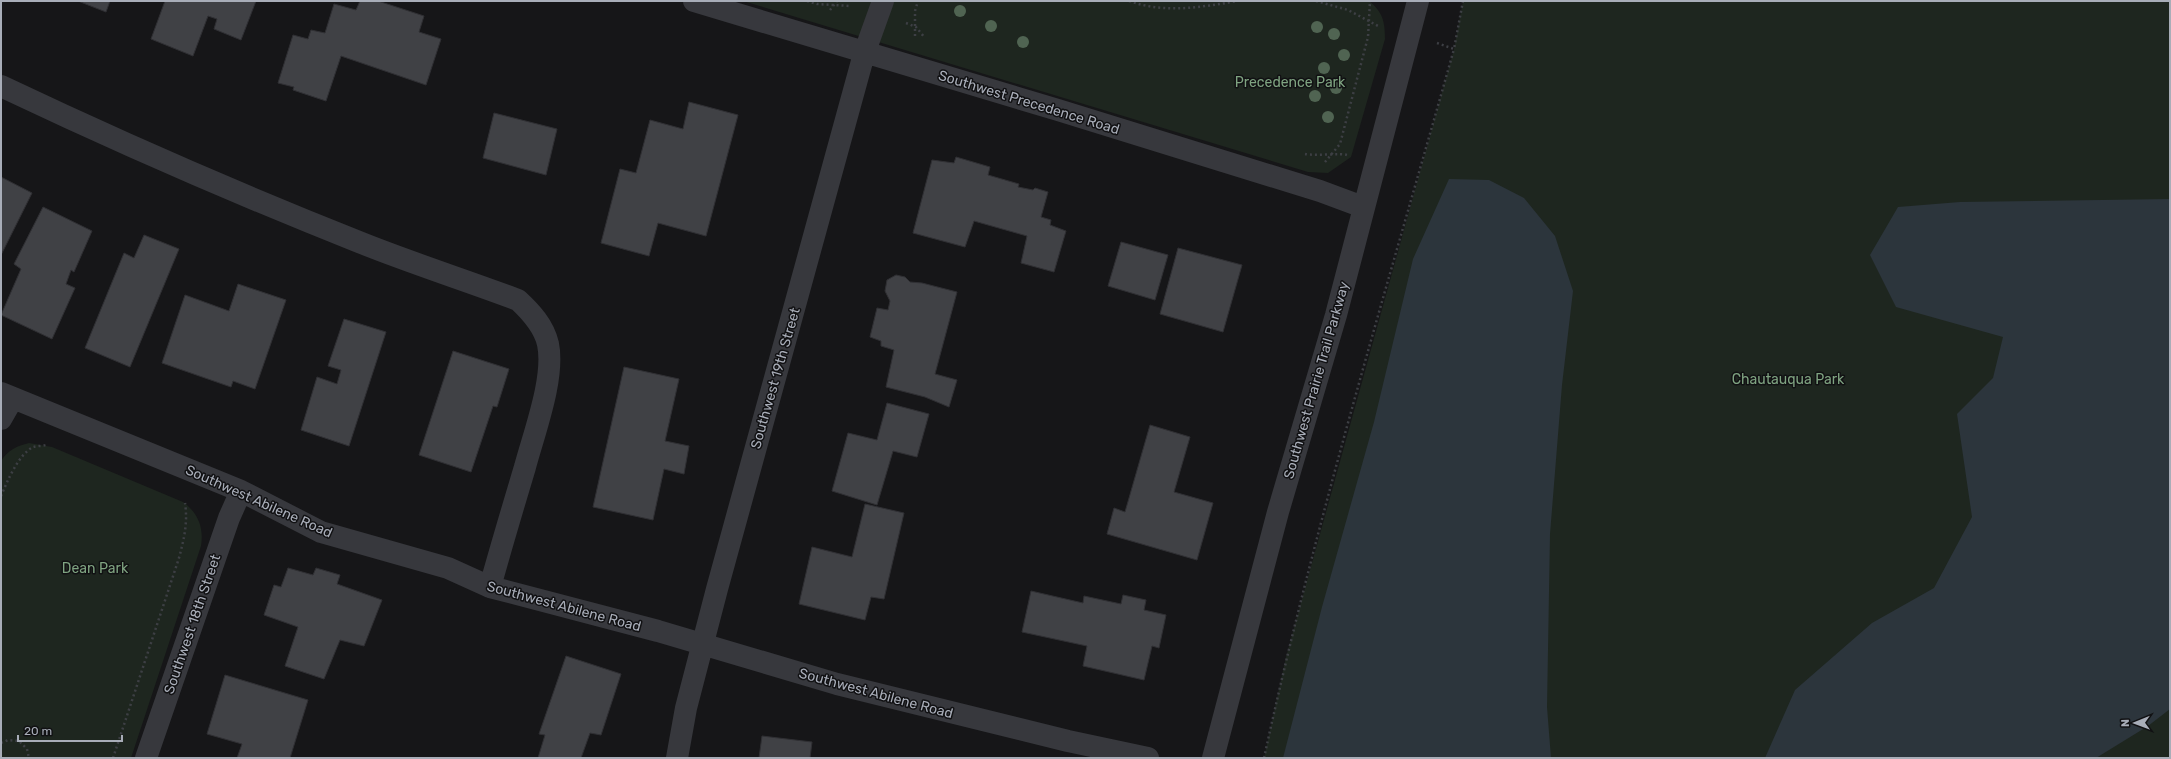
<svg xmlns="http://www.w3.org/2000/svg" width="2171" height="759" font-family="Rubik,sans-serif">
<rect width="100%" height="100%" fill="#161618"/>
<!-- green -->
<path fill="#1e261f" d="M 743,1 L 1369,1 C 1383,12 1385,22 1385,39 L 1351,157 L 1328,173 L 1308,172 Z
M 1463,1 L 2170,1 L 2170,758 L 1264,758 L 1286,657 L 1454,49 Z
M 29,443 L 52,447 L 183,502 C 198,513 204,527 201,546 L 131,758 L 1,758 L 1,461 C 8,450 17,446 29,443 Z"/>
<!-- water -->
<path fill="#2c353c" d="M 1449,179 L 1489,180 L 1524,198 L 1555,236 L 1573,291 L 1562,385 L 1550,534 L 1547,707 L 1551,758 L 1283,758 L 1322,607 L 1374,422 L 1413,259 Z
M 2170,199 L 2170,709 L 2148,726 L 2096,758 L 1765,758 L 1795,690 L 1872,623 L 1934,588 L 1972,517 L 1957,414 L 1993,378 L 2003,337 L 1896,307 L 1870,255 L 1898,207 L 1960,202 Z"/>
<!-- building -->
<path fill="#404145" stroke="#303034" d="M 78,1 L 110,1 L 106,12 Z
M 165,1 L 256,1 L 241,40 L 214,29 L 217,19 L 208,16 L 193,56 L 151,39 Z
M 360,1 L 378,1 L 424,16 L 419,32 L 441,39 L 426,85 L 341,56 L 326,101 L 293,90 L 294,87 L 278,83 L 293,35 L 308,39 L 311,30 L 325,33 L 334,4 L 356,10 Z
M 689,102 L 738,115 L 706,236 L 658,223 L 649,256 L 601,243 L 620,169 L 636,173 L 650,120 L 683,129 Z
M 494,113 L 557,129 L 546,175 L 483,158 Z
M 956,157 L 990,167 L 988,175 L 1019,184 L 1018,187 L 1033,190 L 1035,188 L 1048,192 L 1041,217 L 1051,220 L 1050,225 L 1066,231 L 1054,272 L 1021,263 L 1027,236 L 974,221 L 965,247 L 913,233 L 932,160 L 954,163 Z
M 1,177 L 32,193 L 1,255 Z
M 43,207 L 92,231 L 74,272 L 71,270 L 66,284 L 75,288 L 52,339 L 1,315 L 21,269 L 14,264 Z
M 144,235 L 179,249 L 130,367 L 85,348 L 124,253 L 134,258 Z
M 1121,242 L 1168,255 L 1155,300 L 1108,286 Z
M 1178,248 L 1242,265 L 1223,332 L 1160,314 Z
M 896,275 L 905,277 L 910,282 L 922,283 L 957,292 L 935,374 L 957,380 L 949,407 L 925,397 L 886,387 L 894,350 L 881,346 L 881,341 L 870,337 L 877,308 L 888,310 L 890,301 L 885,291 L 887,280 Z
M 238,284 L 286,300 L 255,389 L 233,381 L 231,387 L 162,363 L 185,295 L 229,311 Z
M 344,319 L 386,332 L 349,446 L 301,430 L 317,377 L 337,384 L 341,370 L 328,366 Z
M 453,351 L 509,369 L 497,407 L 493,406 L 471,472 L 419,455 Z
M 624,367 L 679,379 L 665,441 L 689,446 L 684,474 L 664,469 L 653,520 L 593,507 Z
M 887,403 L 929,414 L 917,457 L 893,451 L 877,505 L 832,491 L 848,433 L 877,440 Z
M 1150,425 L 1190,437 L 1174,492 L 1213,503 L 1197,560 L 1107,534 L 1114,508 L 1125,512 Z
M 865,504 L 904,513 L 884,599 L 871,597 L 865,620 L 799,604 L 812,547 L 852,557 Z
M 288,568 L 313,575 L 316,568 L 340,575 L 337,584 L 382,600 L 364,646 L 340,640 L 324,679 L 285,666 L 298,627 L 264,615 L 274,585 L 281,587 Z
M 1031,591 L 1083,603 L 1084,596 L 1121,604 L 1123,595 L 1146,600 L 1144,610 L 1166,615 L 1159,648 L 1152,646 L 1144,680 L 1083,666 L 1087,646 L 1022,632 Z
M 566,656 L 621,674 L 601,735 L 590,733 L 581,758 L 538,758 L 545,735 L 539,734 Z
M 225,675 L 308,700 L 290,758 L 237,758 L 242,744 L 207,734 Z
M 762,736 L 812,742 L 810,758 L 759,758 Z"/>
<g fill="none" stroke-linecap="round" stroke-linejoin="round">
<!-- path -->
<path stroke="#3d3f44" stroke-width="2.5" stroke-dasharray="2 3" stroke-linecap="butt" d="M 807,1 L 817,4 L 850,6
M 1129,1 C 1166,14 1201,7 1238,1
M 1316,1 L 1348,10 L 1380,27
M 830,10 L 837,1
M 906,23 L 916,27 L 925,38
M 915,36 L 915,11 L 918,1
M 1437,43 L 1454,49 L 1463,1
M 1305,154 C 1317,156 1341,153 1347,155
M 1325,162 L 1340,144 L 1368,37 L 1370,1
M 1,496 C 7,482 18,455 33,447 C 37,446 42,446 46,445
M 1,743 L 8,740 L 19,741 L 27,749 L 29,758
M 113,758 L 179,558 C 184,539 188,523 185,503
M 1264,758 C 1316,519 1388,284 1454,49"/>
<!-- minor -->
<path stroke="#37383d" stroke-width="22" d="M 694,1 L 1058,110 L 1320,191 L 1363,207
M 1,86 C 119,142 238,194 359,242 C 411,263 465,280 518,300 C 531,312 544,326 548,344 C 555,378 534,433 525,467 C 513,507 501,547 490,587
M 1,393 L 241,491 L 321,532 L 448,568 L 490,587 L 658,631 L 837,684 L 1068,741 L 1148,758
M 1,419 L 13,398
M 146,758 L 229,518 L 241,491
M 677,758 L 686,708 L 717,589 L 864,54 L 883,1
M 1213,758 L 1278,512 L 1336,315 L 1418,1"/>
</g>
<!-- trees -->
<g fill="#506452">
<circle cx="960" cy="11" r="6"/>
<circle cx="991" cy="26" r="6"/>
<circle cx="1317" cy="27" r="6"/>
<circle cx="1334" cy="34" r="6"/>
<circle cx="1023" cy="42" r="6"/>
<circle cx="1344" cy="55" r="6"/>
<circle cx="1324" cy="68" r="6"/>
<circle cx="1336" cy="88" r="6"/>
<circle cx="1315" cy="96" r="6"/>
<circle cx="1328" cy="117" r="6"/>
</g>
<g text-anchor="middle" stroke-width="3" stroke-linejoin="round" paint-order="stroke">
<!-- park labels -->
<g font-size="14" fill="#7fa381" stroke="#111113">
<text x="1290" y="87">Precedence Park</text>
<text x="1788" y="384">Chautauqua Park</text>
<text x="95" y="573">Dean Park</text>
</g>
<!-- street labels -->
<g font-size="14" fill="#a8adb8" stroke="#111113">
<text transform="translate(1029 102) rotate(17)" y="5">Southwest Precedence Road</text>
<text transform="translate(775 378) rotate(-74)" y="5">Southwest 19th Street</text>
<text transform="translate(1316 380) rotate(-74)" y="5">Southwest Prairie Trail Parkway</text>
<text transform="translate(259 501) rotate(24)" y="5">Southwest Abilene Road</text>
<text transform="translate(564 606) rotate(15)" y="5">Southwest Abilene Road</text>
<text transform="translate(192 624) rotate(-71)" y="5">Southwest 18th Street</text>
<text transform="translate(876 693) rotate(15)" y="5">Southwest Abilene Road</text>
</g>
</g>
<!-- border -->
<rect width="2171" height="759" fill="none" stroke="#a8adb8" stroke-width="4"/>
<!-- north arrow -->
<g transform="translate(2135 723) rotate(269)" stroke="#111113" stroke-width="3" paint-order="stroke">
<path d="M0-3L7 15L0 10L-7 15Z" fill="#a8adb8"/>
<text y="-6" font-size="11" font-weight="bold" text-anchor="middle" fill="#a8adb8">N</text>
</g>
<!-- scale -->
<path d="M18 735v6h104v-6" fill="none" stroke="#a8adb8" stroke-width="2"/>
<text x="24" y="735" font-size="12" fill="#a8adb8" stroke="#111113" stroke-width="3" paint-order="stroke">20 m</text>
</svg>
